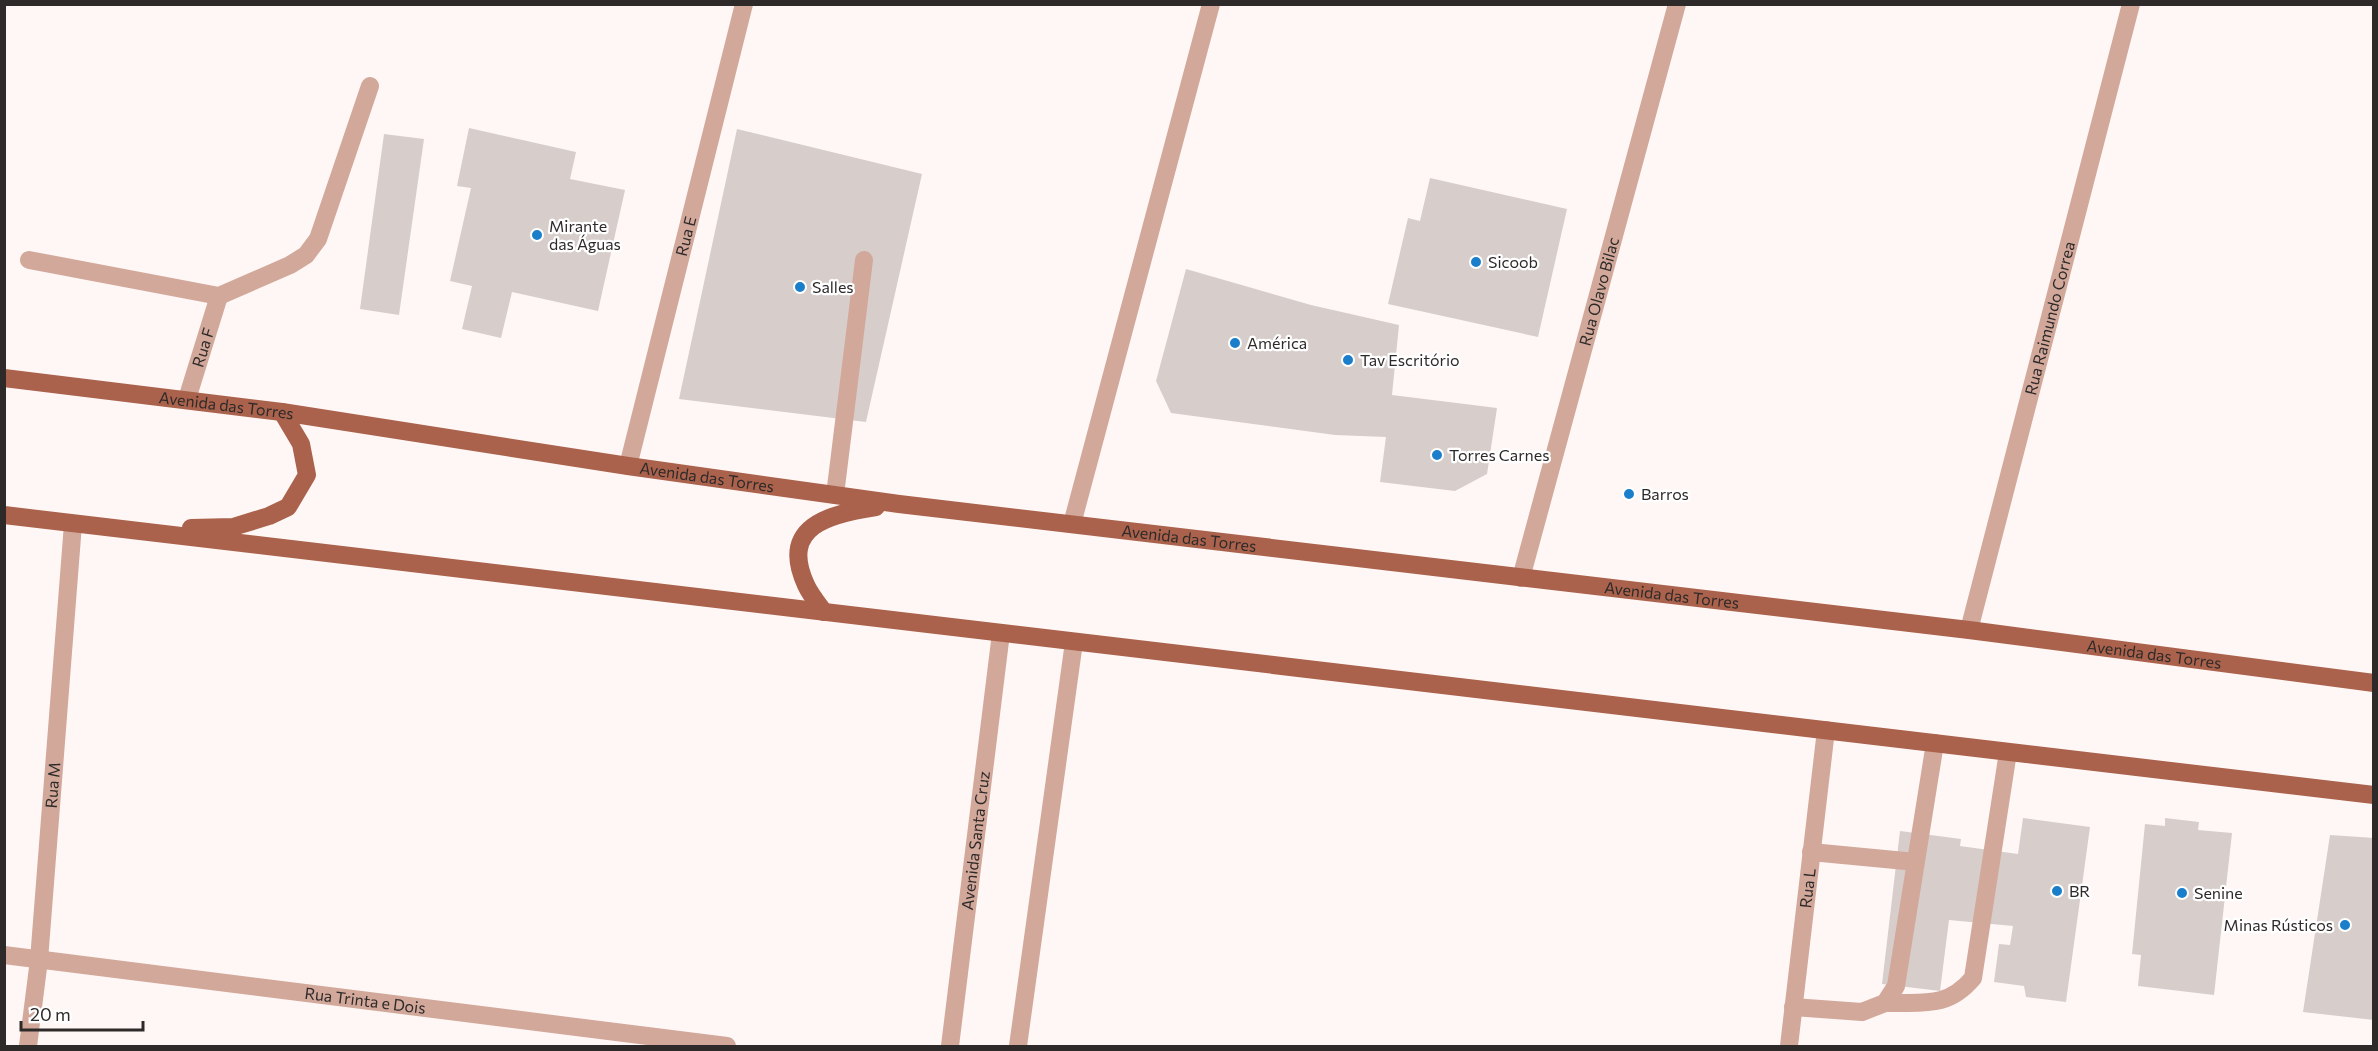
<svg xmlns="http://www.w3.org/2000/svg" width="2378" height="1051" font-family="Commissioner,sans-serif">
<rect width="100%" height="100%" fill="#fff7f5"/>
<!-- building -->
<path fill="#d7cecb" d="M 469,128 L 576,152 L 570,179 L 625,190 L 598,311 L 512,292 L 501,338 L 462,329 L 472,286 L 450,281 L 471,188 L 457,186 Z
M 737,129 L 922,174 L 866,422 L 679,399 Z
M 384,134 L 424,139 L 399,315 L 360,309 Z
M 1430,178 L 1567,209 L 1538,337 L 1388,304 L 1408,218 L 1420,221 Z
M 1186,269 L 1311,305 L 1399,325 L 1392,395 L 1497,408 L 1487,474 L 1455,491 L 1380,482 L 1386,437 L 1335,435 L 1171,413 L 1156,381 Z
M 2023,818 L 2090,827 L 2066,1002 L 2026,997 L 2024,986 L 1994,982 L 1999,944 L 2010,945 L 2013,926 L 1949,920 L 1940,991 L 1882,984 L 1900,831 L 1961,839 L 1960,846 L 2018,854 Z
M 2165,818 L 2199,822 L 2198,830 L 2232,833 L 2214,995 L 2138,986 L 2141,955 L 2132,954 L 2145,824 L 2165,826 Z
M 2330,835 L 2374,838 L 2374,1020 L 2303,1012 Z"/>
<g fill="none" stroke-linecap="round" stroke-linejoin="round">
<!-- lane -->
<path stroke="#d2a89b" stroke-width="18" d="M 29,260 L 219,296 L 290,265 L 306,255 L 318,239 L 370,86
M 835,495 L 864,260
M 1811,852 L 1916,862
M 1885,1003 C 1922,1002 1947,1009 1973,978 L 2008,752
M 1793,1007 L 1862,1012 L 1885,1003 L 1896,986 L 1935,743"/>
<!-- street -->
<g stroke="#d2a89b" stroke-width="18">
<path id="s1" d="M 187,399 L 219,296"/>
<path id="s2" d="M 628,466 L 744,4"/>
<path d="M 1072,524 L 1211,4"/>
<path id="s3" d="M 1521,578 L 1677,4"/>
<path id="s4" d="M 1969,630 L 2131,4"/>
<path id="s5" d="M 4,955 L 727,1046"/>
<path id="s6" d="M 28,1046 L 39,960 L 73,524"/>
<path id="s7" d="M 950,1046 L 1001,633"/>
<path d="M 1018,1046 L 1074,642"/>
<path id="s8" d="M 1789,1046 L 1826,730"/>
</g>
<!-- primary -->
<g stroke="#aa624c" stroke-width="18">
<path id="s9" d="M 4,378 L 282,412 L 628,466 L 899,504 L 1969,630 L 2374,683"/>
<path d="M 4,515 L 2374,795"/>
<path d="M 191,528 L 233,527 L 269,516 L 288,507 L 307,475 L 301,444 L 282,412"/>
<path d="M 824,612 C 818,604 810,594 806,585 C 779,526 829,514 876,507"/>
</g>
</g>
<!-- markers -->
<g fill="#1a7eca" stroke="#fff" stroke-width="2">
<circle cx="537" cy="235" r="6"/>
<circle cx="1476" cy="262" r="6"/>
<circle cx="800" cy="287" r="6"/>
<circle cx="1235" cy="343" r="6"/>
<circle cx="1348" cy="360" r="6"/>
<circle cx="1437" cy="455" r="6"/>
<circle cx="1629" cy="494" r="6"/>
<circle cx="2057" cy="891" r="6"/>
<circle cx="2182" cy="893" r="6"/>
<circle cx="2345" cy="925" r="6"/>
</g>
<g text-anchor="middle" stroke-width="4.5" stroke-linejoin="round" paint-order="stroke">
<!-- poi labels -->
<g font-size="16" fill="#2e2a29" stroke="#fff" text-anchor="start">
<text x="549" y="232">Mirante<tspan x="549" dy="18">das Águas</tspan></text>
<text x="1488" y="268">Sicoob</text>
<text x="812" y="293">Salles</text>
<text x="1247" y="349">América</text>
<text x="1360" y="366">Tav Escritório</text>
<text x="1449" y="461">Torres Carnes</text>
<text x="1641" y="500">Barros</text>
<text x="2069" y="897">BR</text>
<text x="2194" y="899">Senine</text>
<text x="2333" y="931" text-anchor="end">Minas Rústicos</text>
</g>
<!-- street labels -->
<g font-size="16" fill="#2e2a29" stroke="#fff">
<text dy="6" stroke="none"><textPath href="#s2" startOffset="237">Rua E</textPath></text>
<text dy="6" stroke="none"><textPath href="#s3" startOffset="297">Rua Olavo Bilac</textPath></text>
<text dy="6" stroke="none"><textPath href="#s4" startOffset="322">Rua Raimundo Correa</textPath></text>
<text dy="6" stroke="none"><textPath href="#s1" startOffset="54">Rua F</textPath></text>
<text dy="6" stroke="none"><textPath href="#s9" startOffset="224">Avenida das Torres</textPath></text>
<text dy="6" stroke="none"><textPath href="#s9" startOffset="710">Avenida das Torres</textPath></text>
<text dy="6" stroke="none"><textPath href="#s9" startOffset="1196">Avenida das Torres</textPath></text>
<text dy="6" stroke="none"><textPath href="#s9" startOffset="1682">Avenida das Torres</textPath></text>
<text dy="6" stroke="none"><textPath href="#s9" startOffset="2168">Avenida das Torres</textPath></text>
<text dy="6" stroke="none"><textPath href="#s6" startOffset="262">Rua M</textPath></text>
<text dy="6" stroke="none"><textPath href="#s7" startOffset="207">Avenida Santa Cruz</textPath></text>
<text dy="6" stroke="none"><textPath href="#s8" startOffset="159">Rua L</textPath></text>
<text dy="6" stroke="none"><textPath href="#s5" startOffset="364">Rua Trinta e Dois</textPath></text>
</g>
</g>
<!-- border -->
<rect width="2378" height="1051" fill="none" stroke="#2e2a29" stroke-width="12"/>
<!-- scale -->
<path d="M21 1021v9h122v-9" fill="none" stroke="#2e2a29" stroke-width="3"/>
<text x="30" y="1021" font-size="18" fill="#2e2a29" stroke="#ffffff" stroke-width="4.5" paint-order="stroke">20 m</text>
</svg>
